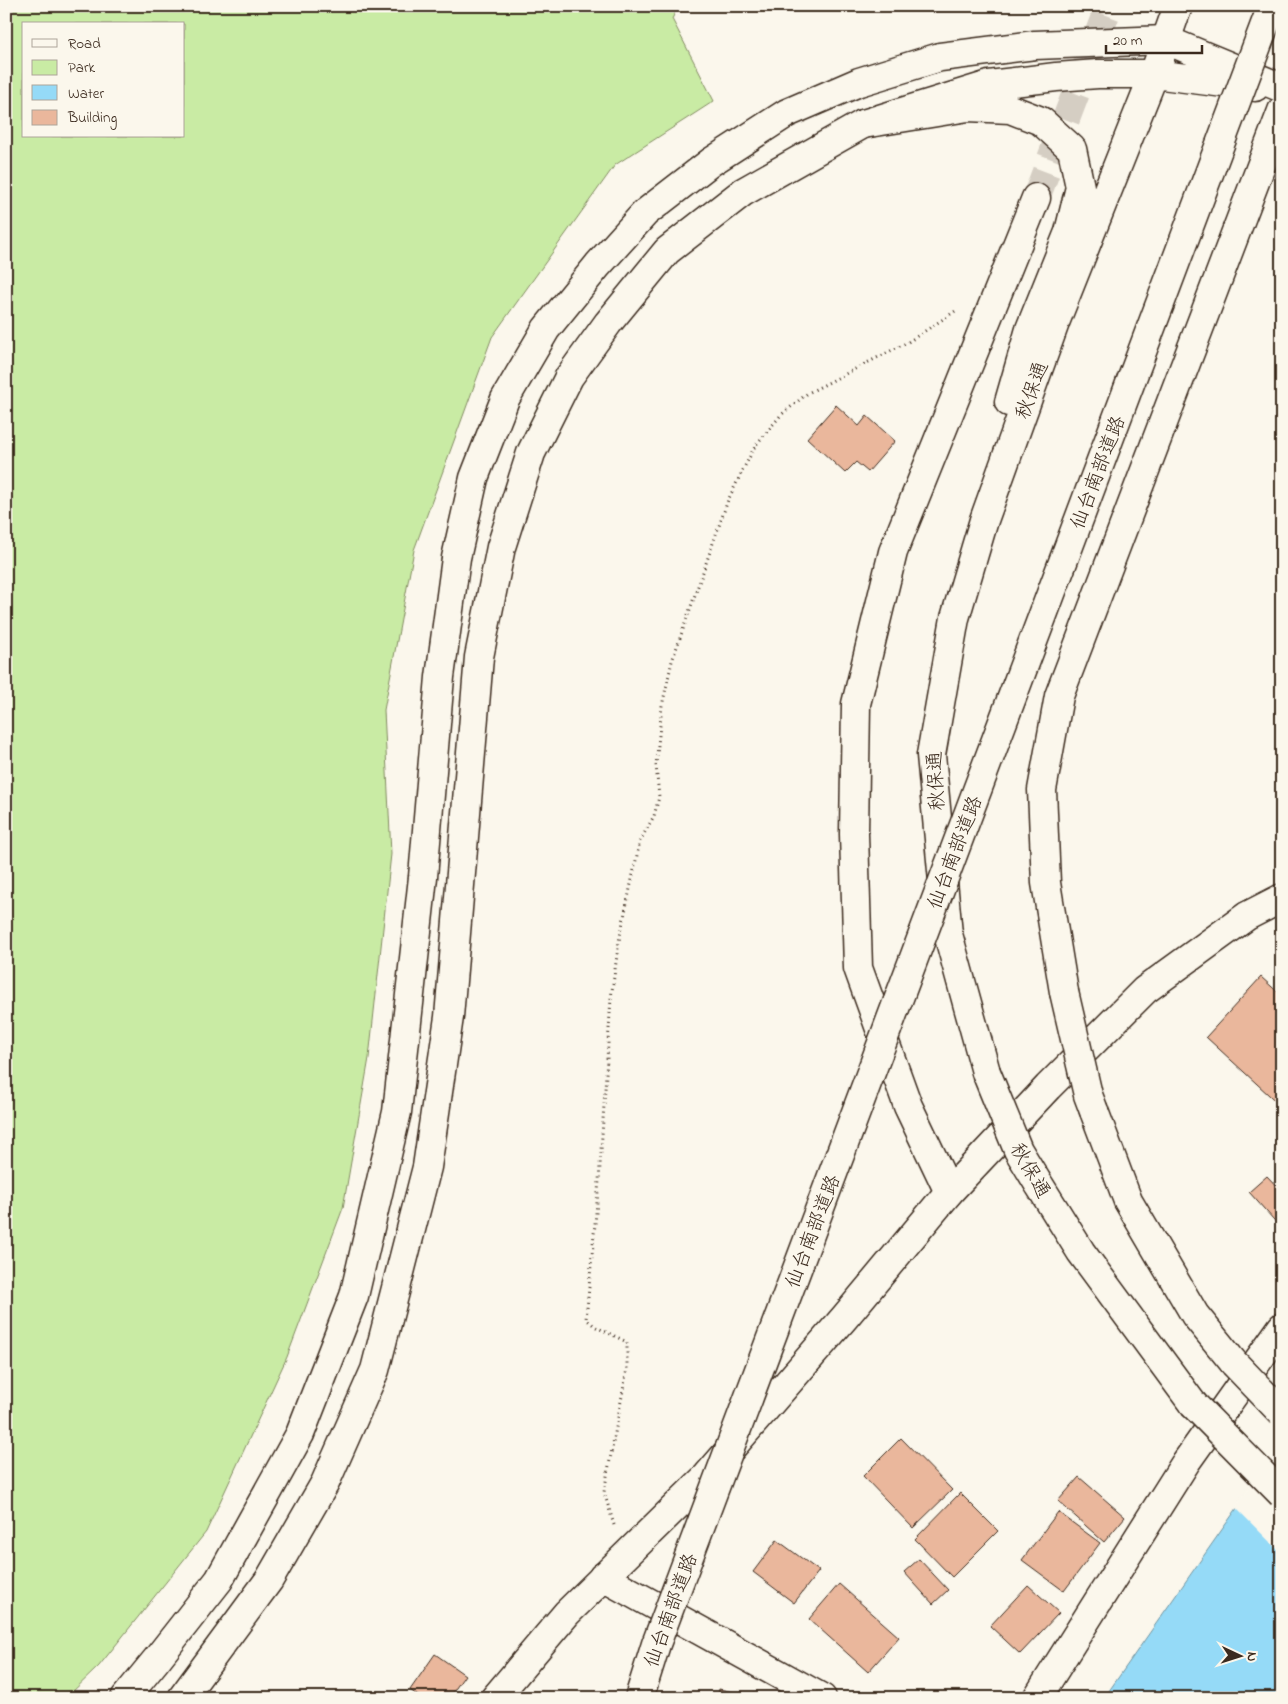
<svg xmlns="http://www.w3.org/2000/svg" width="1288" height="1704" font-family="'Indie Flower','Klee One',sans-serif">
<rect width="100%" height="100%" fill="#fbf7ec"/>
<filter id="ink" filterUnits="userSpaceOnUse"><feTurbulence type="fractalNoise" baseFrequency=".02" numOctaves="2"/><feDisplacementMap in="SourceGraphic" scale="10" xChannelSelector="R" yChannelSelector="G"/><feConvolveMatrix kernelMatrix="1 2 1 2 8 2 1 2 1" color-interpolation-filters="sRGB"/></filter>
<g filter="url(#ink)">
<!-- green -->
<path fill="#c9eba4" stroke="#828a61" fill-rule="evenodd" d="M 6,6 L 678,6 L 672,19 L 714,101 L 615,165 L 492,337 L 414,550 L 384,710 L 391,854 L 369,1058 L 343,1208 L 287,1357 L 206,1532 L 99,1666 L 66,1698 L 6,1698 ZM 24,24 L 184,24 L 184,136 L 24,136 Z"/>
<!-- water -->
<path fill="#95daf7" stroke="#7194a0" d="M 1282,1444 L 1282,1698 L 1104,1698 Z"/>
<!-- pier -->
<path fill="#fbf7ec" d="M 1282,1441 L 1282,1554 L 1235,1507 Z"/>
<!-- building -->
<path fill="#eab79c" stroke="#3b2a1e" d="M 836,405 L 859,426 L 867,416 L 895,441 L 868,472 L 856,462 L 845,473 L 807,438 Z
M 1261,977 L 1282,996 L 1282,1107 L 1206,1037 Z
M 1267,1176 L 1282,1192 L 1282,1229 L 1249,1192 Z
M 901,1438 L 952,1490 L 913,1528 L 863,1476 Z
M 1079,1477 L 1125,1517 L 1104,1542 L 1058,1501 Z
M 960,1493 L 998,1531 L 952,1577 L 915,1539 Z
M 1058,1512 L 1100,1543 L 1064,1591 L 1022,1560 Z
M 777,1540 L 819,1571 L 794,1603 L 753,1572 Z
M 919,1559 L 948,1590 L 933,1604 L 904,1572 Z
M 839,1584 L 899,1637 L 868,1672 L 809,1619 Z
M 1028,1585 L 1059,1613 L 1020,1654 L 990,1626 Z
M 435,1654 L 465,1675 L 449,1698 L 421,1698 L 410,1690 Z
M 719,1689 L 733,1692 L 734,1698 L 718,1698 Z
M 754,1692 L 759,1698 L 748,1698 Z"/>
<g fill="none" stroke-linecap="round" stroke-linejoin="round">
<!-- street-tunnel -->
<path stroke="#d5cec3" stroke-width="28" stroke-dasharray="28 14" stroke-linecap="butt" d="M 1036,198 L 1109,6"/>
<defs>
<path id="street" d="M 949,1192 L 908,1106 L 858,968 L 854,834 L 856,704 L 893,552 L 1036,198
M 603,1577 L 822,1698
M 1037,1698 L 1186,1462 L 1282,1327"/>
<path id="secondary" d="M 125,1698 L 157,1659 L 219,1580 L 300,1434 L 354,1296 L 397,1112 L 423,877 L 440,677 L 456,558 L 474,478 L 505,399 L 546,329 L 598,265 L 645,213 L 711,162 L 787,113 L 859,82 L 940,57 L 1035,45 L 1166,40 L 1282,88
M 182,1698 L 269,1580 L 325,1483 L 375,1370 L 427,1167 L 449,1017 L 479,657 L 501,547 L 531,453 L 569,377 L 608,323 L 667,251 L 743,192 L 863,124 L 989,85 L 1056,77 L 1098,74 L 1154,74 L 1255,87
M 495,1698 L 567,1613 L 707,1476 L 845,1317 L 949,1192 L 1048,1087 L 1145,990 L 1247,916 L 1282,898"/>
<path id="highway" d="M 863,124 L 968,107 L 1010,109 L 1041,121 L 1072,149 L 1080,187 L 1069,232 L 1030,329 L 1009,402
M 1064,992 L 1046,883 L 1042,790 L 1059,696 L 1282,111
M 986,1072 L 948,934 L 931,755 L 955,618 L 984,520 L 1056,320 L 1154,74 L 1178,6
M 1094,1111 L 1128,1201 L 1195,1315 L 1234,1363
M 1038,1183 L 1081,1252 L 1193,1404"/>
</defs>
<!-- street casing -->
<use href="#street" stroke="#3b2a1e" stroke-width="31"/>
<!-- secondary casing -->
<use href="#secondary" stroke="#3b2a1e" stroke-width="31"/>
<!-- highway casing -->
<use href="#highway" stroke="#3b2a1e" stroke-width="31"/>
<!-- path -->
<path stroke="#3b2a1e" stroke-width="3" stroke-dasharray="1 4" stroke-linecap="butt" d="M 614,1525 L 604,1492 L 627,1369 L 627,1342 L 596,1327 L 586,1319 L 599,1181 L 611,998 L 619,941 L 640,841 L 654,816 L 659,797 L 656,765 L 662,706 L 672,661 L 728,500 L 755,446 L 781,415 L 808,393 L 908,342 L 957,310"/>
<!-- street -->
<use href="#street" stroke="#fbf7ec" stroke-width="28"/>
<!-- secondary -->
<use href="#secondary" stroke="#fbf7ec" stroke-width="28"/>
<!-- highway -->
<use href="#highway" stroke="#fbf7ec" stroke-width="28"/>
<defs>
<path id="highway-bridge" d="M 1064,992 L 1088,1095 L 1094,1111
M 986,1072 L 1018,1150 L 1038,1183
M 1234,1363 L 1282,1413
M 1193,1404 L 1282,1494
M 639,1698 L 656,1644 L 1272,6"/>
</defs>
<!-- highway-bridge casing -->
<use href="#highway-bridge" stroke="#3b2a1e" stroke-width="31" stroke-linecap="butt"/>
<!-- highway-bridge -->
<use href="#highway-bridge" stroke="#fbf7ec" stroke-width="28"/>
</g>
</g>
<g text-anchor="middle" stroke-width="4" stroke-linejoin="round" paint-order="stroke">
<!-- street labels -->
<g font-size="20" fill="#3b2a1e" stroke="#fbf7ec">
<text transform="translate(1031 390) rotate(-70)" y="7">秋保通</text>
<text transform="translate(1097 472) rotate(-69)" y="7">仙台南部道路</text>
<text transform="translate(935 781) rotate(-93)" y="7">秋保通</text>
<text transform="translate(954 852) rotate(-69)" y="7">仙台南部道路</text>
<text transform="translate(1031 1170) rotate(60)" y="7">秋保通</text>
<text transform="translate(812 1231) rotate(-69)" y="7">仙台南部道路</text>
<text transform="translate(670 1610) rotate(-70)" y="7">仙台南部道路</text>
</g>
</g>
<!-- margin -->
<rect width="1288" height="1704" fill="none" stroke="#fbf7ec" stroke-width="25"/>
<rect x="12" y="12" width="1263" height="1679" fill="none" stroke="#3b2a1e" stroke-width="2" filter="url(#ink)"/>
<!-- legend -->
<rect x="22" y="22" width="162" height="115" fill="#fbf7ec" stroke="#aea59a"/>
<rect x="32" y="39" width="25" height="8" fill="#fbf7ec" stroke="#aea59a"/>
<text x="68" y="48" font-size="15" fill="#3b2a1e">Road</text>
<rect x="32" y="60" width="25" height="15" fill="#c9eba4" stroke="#aea59a"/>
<text x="68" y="72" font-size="15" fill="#3b2a1e">Park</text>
<rect x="32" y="85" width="25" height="15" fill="#95daf7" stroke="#aea59a"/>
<text x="68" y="98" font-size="15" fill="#3b2a1e">Water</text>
<rect x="32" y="110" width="25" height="15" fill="#eab79c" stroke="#aea59a"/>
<text x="68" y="122" font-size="15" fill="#3b2a1e">Building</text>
<!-- north arrow -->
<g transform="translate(1240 1656) rotate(94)" stroke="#fbf7ec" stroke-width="4" paint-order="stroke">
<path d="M0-4L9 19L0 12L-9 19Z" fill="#3b2a1e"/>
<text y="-8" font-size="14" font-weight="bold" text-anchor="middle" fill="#3b2a1e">N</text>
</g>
<!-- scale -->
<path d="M1106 45v8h96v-8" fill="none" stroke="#3b2a1e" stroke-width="2.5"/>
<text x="1113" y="45" font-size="15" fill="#3b2a1e" stroke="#fbf7ec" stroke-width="4" paint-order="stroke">20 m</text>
</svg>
